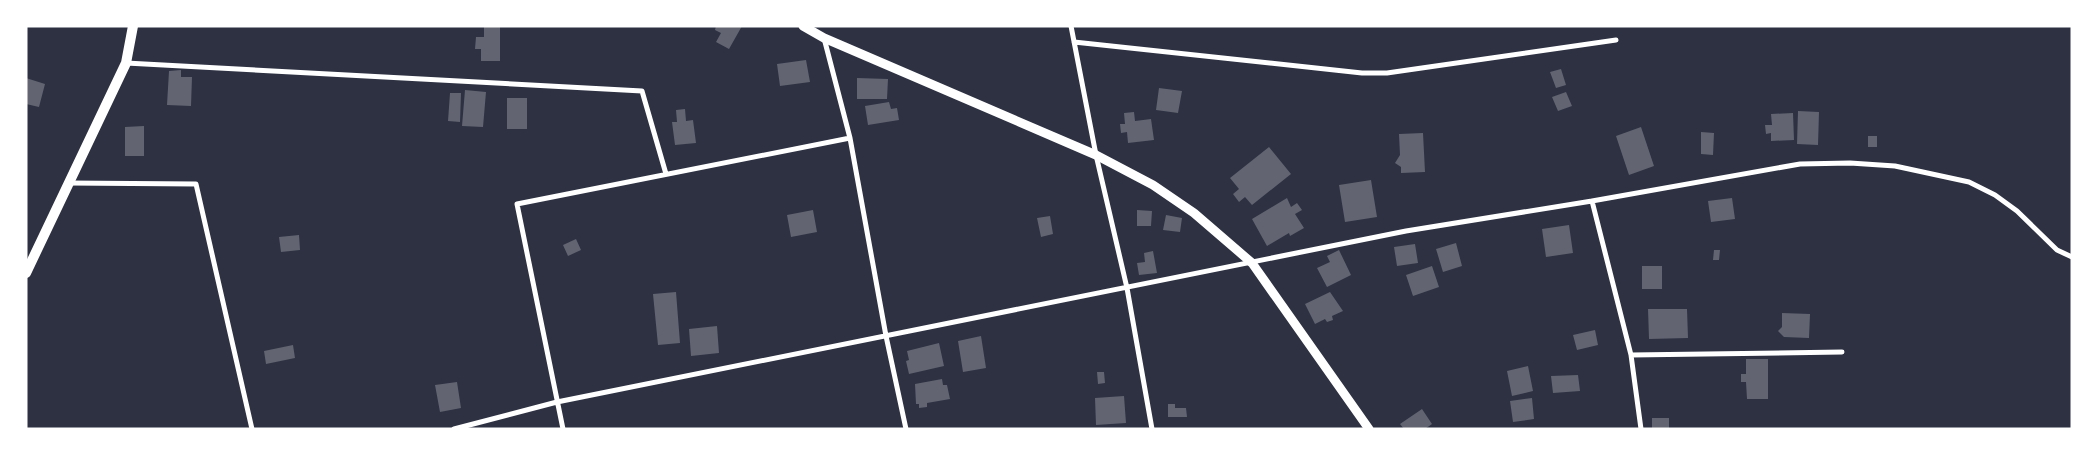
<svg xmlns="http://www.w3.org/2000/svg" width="2098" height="455" font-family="Mulish,sans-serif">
<rect width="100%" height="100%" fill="#2d3142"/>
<!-- building -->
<path fill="#626471" d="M 484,26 L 500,26 L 500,61 L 481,61 L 481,49 L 475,49 L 476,37 L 484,37 Z
M 716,26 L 742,26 L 729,49 L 716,42 L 721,33 L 715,30 Z
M 806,60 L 810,82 L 780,86 L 777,64 Z
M 1561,69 L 1566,85 L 1556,88 L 1550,72 Z
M 181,70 L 181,77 L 192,77 L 191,106 L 167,105 L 169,71 Z
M 26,78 L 45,84 L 39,107 L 26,104 Z
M 857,78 L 888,79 L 887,99 L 857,99 Z
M 1159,88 L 1182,91 L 1178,113 L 1156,110 Z
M 465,90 L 486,92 L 483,127 L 462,126 Z
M 1566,92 L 1572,106 L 1558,111 L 1552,97 Z
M 450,93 L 461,93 L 460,122 L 448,121 Z
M 507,98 L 527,98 L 527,129 L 507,129 Z
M 889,102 L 891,109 L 897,108 L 899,120 L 868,125 L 865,106 Z
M 685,109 L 686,121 L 693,120 L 696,143 L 675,145 L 672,122 L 677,122 L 676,110 Z
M 1798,111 L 1819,112 L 1818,145 L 1797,144 Z
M 1134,112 L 1135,121 L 1151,119 L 1154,140 L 1128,143 L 1127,132 L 1121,133 L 1120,124 L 1125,124 L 1124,113 Z
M 1793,113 L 1794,140 L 1771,141 L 1771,133 L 1766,134 L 1765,125 L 1772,125 L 1771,114 Z
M 144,126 L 144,156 L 125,156 L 125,127 Z
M 1641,127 L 1654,166 L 1629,175 L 1616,136 Z
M 1701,132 L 1714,133 L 1713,155 L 1701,154 Z
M 1423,133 L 1425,172 L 1401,173 L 1401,167 L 1395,163 L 1400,155 L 1399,134 Z
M 1868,136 L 1877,136 L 1877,147 L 1868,147 Z
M 1269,147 L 1291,174 L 1252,205 L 1245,197 L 1239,202 L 1233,194 L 1239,189 L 1230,178 Z
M 1371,180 L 1377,217 L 1345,222 L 1339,185 Z
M 1287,198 L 1291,207 L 1297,203 L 1302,210 L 1295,214 L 1304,228 L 1290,236 L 1289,233 L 1267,246 L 1252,219 Z
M 1732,198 L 1735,219 L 1711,222 L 1708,201 Z
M 813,210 L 817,232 L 791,237 L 787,215 Z
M 1137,210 L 1152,211 L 1151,226 L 1137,226 Z
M 1166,215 L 1182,218 L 1180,232 L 1163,230 Z
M 1050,216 L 1053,234 L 1041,237 L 1037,218 Z
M 1569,225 L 1573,253 L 1546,257 L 1542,229 Z
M 299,235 L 300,250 L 281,252 L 279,237 Z
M 576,239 L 581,250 L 568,256 L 563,245 Z
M 1456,243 L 1462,266 L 1443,272 L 1436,249 Z
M 1415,244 L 1418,263 L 1397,266 L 1394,247 Z
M 1339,250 L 1351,275 L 1327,287 L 1317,268 L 1330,262 L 1327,256 Z
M 1714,250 L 1720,250 L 1719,260 L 1713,260 Z
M 1153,251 L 1157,273 L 1139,275 L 1137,263 L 1145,262 L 1144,253 Z
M 1432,266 L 1439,287 L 1413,296 L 1406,275 Z
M 1642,266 L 1662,266 L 1662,289 L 1642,289 Z
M 676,292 L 680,343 L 658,345 L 653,294 Z
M 1330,292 L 1343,311 L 1332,316 L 1333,320 L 1327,322 L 1325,319 L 1315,324 L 1305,304 Z
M 1648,309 L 1687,309 L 1688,338 L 1649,339 Z
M 1782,313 L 1810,314 L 1809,338 L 1784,337 L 1778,331 L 1782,327 Z
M 717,326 L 719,353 L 691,356 L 689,329 Z
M 1595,330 L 1598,345 L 1577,350 L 1573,335 Z
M 981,336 L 986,368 L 963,372 L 958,341 Z
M 939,343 L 944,366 L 909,374 L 906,361 L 909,360 L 907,351 Z
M 293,345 L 295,358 L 266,364 L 264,351 Z
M 1746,359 L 1768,359 L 1768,399 L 1747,399 L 1746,382 L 1741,382 L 1741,374 L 1746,374 Z
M 1528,366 L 1533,391 L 1512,396 L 1507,371 Z
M 1097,372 L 1104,372 L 1105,383 L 1098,384 Z
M 1578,375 L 1580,391 L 1553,393 L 1551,376 Z
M 942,379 L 943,385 L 947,385 L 950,399 L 927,403 L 927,407 L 919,408 L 919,404 L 916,404 L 915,384 Z
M 457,382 L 461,408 L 440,412 L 435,385 Z
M 1124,396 L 1126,423 L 1096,425 L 1095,398 Z
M 1532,398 L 1534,419 L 1513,422 L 1510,401 Z
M 1168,404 L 1175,404 L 1175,408 L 1186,408 L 1187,417 L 1168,417 Z
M 1422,409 L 1432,424 L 1425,429 L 1404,429 L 1400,424 Z
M 1652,418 L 1669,418 L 1669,429 L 1652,429 Z"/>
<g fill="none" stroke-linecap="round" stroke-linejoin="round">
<!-- minor -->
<path stroke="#fff" stroke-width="5" d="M 1071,26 L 1096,155 L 1127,288 L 1152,429
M 824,38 L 850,138 L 886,336 L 906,429
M 1074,42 L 1362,73 L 1387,73 L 1616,40
M 126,63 L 642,91 L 666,174
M 68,183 L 196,184 L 252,429
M 1592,201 L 1631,355 L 1641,429
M 1631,355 L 1842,352
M 454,429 L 557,402 L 1406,231 L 1592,201 L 1800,164 L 1850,163 L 1895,166 L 1969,182 L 1995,195 L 2017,211 L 2057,250 L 2072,257
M 563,429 L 517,204 L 850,138"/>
<!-- tertiary -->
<path stroke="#fff" stroke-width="9" d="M 803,26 L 824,38 L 1096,155 L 1153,185 L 1194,213 L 1252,263 L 1369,429"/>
<!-- secondary -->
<path stroke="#fff" stroke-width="10" d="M 26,273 L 126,63 L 133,26"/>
</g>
<!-- border -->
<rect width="2098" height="455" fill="none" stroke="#ffffff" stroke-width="55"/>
</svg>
